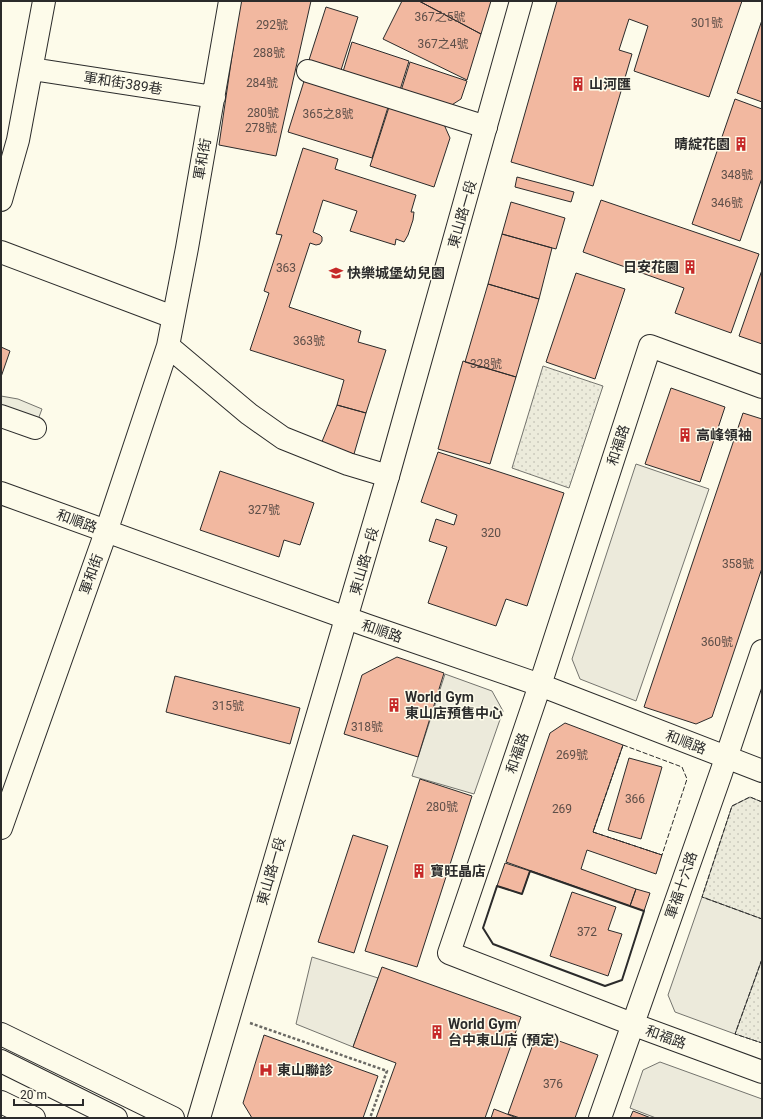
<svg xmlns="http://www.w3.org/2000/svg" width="763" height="1119" font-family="Roboto,'Noto Sans TC',sans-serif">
<defs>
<pattern id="grass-dots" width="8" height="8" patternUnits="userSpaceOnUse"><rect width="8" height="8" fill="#ecebdb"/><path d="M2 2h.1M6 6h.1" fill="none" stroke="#cbcabc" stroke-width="1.8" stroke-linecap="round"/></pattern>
</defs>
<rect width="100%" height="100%" fill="#fdfbea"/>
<!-- grass -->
<path fill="url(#grass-dots)" stroke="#74746e" d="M 543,366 L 603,386 L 569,488 L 512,468 Z
M 750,797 L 762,802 L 762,919 L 702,897 L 732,806 Z
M 762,959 L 762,1043 L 735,1034 Z"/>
<!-- green -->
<path fill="#ecebdb" stroke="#74746e" d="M 1,396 L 18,399 L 42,409 L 33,433 L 1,423 Z"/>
<!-- parking -->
<path fill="#eceadb" stroke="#74746e" d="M 636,464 L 709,489 L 636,701 L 580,679 L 572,659 Z
M 445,674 L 492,691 L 503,711 L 474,794 L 412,776 Z
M 702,897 L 762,919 L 762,959 L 735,1034 L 675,1012 L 668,995 Z
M 312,957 L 378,978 L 353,1047 L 296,1024 Z
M 660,1062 L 762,1099 L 762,1118 L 656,1118 L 630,1108 L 643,1070 Z"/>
<!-- building -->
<path fill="#f2b8a0" stroke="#2b2b2b" d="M 240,1 L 311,1 L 276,156 L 219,145 Z
M 402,1 L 419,1 L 481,34 L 467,80 L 383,39 Z
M 419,1 L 491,1 L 481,34 Z
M 557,1 L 742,1 L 709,97 L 634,71 L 648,26 L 629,19 L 619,50 L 632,54 L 593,186 L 511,162 Z
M 326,7 L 358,17 L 341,70 L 309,60 Z
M 762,20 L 762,102 L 737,93 Z
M 352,42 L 409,61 L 399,93 L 342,75 Z
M 410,62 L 467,81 L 461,99 L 447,108 L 400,94 Z
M 305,78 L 389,104 L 372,158 L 288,132 Z
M 735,99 L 762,109 L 762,178 L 740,241 L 692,224 Z
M 390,104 L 442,120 L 450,138 L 434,187 L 370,166 Z
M 303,148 L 338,159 L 335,169 L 416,195 L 411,212 L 414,212 L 413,220 L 408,235 L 404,242 L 396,239 L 395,245 L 350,231 L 357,211 L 323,200 L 313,232 L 320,235 L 322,237 L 322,241 L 320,244 L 316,245 L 310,243 L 289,307 L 361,331 L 358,342 L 386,350 L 366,413 L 337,405 L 344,380 L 250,350 L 269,293 L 264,291 L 282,235 L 276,234 Z
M 517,177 L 574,192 L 571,202 L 515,187 Z
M 601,200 L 759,254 L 731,333 L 675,313 L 684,288 L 583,252 Z
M 511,202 L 565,218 L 556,249 L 502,234 Z
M 502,234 L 552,248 L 539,299 L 488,284 Z
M 762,270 L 762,344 L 739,336 Z
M 576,273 L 625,289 L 595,379 L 546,362 Z
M 488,284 L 539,299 L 516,377 L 465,362 Z
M 1,347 L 10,351 L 1,377 Z
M 463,361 L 516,377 L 490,464 L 438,449 Z
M 671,388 L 725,407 L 700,482 L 645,464 Z
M 337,405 L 366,413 L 354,454 L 321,444 Z
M 743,413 L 762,419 L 762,568 L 712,717 L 696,724 L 644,707 Z
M 438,452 L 564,493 L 527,606 L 506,599 L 496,626 L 428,603 L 447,547 L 429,541 L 436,519 L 454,525 L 457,515 L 421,502 Z
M 220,471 L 314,503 L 300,545 L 284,540 L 279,557 L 200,530 Z
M 397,657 L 444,673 L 418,757 L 344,734 L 362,675 Z
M 175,676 L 300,708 L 290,744 L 166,712 Z
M 565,723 L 623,745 L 593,832 L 662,855 L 656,874 L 587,850 L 581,869 L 636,889 L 630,906 L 506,862 L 550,733 Z
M 629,758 L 662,767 L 641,839 L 608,830 Z
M 420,779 L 472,796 L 417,967 L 365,951 Z
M 353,835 L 388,846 L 354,953 L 318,942 Z
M 505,863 L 530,871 L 522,894 L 497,886 Z
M 636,889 L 650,893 L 644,911 L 630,906 Z
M 572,892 L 616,907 L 608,930 L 622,934 L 608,976 L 550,956 Z
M 382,967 L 521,1017 L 485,1118 L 376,1118 L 396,1063 L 353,1047 Z
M 537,1033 L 598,1055 L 575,1118 L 520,1118 L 508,1114 Z
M 264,1035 L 378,1076 L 363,1118 L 252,1118 L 243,1103 Z
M 494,1109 L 517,1118 L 491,1118 Z
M 633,1111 L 651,1118 L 630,1118 Z"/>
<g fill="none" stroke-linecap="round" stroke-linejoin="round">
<defs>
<path id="minor" d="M 32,69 L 214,97
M 308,71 L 486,127
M 1,200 L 18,140 L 44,1
M 1,252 L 173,317
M 168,346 L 249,414 L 283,438 L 348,464 L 388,476
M 762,387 L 650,346 L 540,685 L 449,953 L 632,1024 L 762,1072
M 1,416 L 35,428
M 1,493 L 366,625 L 540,685 L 762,771
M 1,828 L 106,532 L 168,346 L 187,248 L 230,1
M 1,1034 L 173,1118
M 600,1118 L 721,773 L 762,651"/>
<path id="major" d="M 199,1118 L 388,476 L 521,1"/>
<path id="highway" d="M 1,1061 L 116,1118
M 1,1102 L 34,1118"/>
</defs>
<!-- minor casing -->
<use href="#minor" stroke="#2b2b2b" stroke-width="24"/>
<!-- major casing -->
<use href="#major" stroke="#2b2b2b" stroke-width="24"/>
<!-- highway casing -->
<use href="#highway" stroke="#2b2b2b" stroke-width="24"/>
<!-- path -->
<path stroke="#6a6964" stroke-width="2.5" stroke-dasharray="3 2" stroke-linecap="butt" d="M 250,1023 L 387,1071 L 370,1118"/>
<!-- minor -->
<use href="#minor" stroke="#fdfbea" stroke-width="22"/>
<!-- major -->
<use href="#major" stroke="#fdfbea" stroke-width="22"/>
<!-- highway -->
<use href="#highway" stroke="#fdfbea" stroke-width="22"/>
<!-- fence -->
<path stroke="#2b2b2b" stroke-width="1" stroke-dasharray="5 2" stroke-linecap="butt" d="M 623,745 L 682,767 L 687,779 L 662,855 L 593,832 Z
M 762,802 L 750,797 L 732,806 L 702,897 L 762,919
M 762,959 L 735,1034 L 762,1043"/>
<!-- wall -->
<path stroke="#2b2b2b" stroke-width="2" d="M 530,871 L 644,911 L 622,980 L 605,986 L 493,944 L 483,928 L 497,886 L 522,894 Z"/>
</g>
<!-- icons -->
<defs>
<symbol id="building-bare" viewBox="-9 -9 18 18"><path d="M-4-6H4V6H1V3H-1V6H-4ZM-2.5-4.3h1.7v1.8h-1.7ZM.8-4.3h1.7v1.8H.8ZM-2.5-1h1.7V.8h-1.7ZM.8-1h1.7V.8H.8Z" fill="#c62828" stroke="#fdfbea" stroke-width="2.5" paint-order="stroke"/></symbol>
<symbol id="school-bare" viewBox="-9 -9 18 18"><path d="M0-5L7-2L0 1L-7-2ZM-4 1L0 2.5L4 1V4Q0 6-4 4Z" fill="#c62828" stroke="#fdfbea" stroke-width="2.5" paint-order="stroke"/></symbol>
<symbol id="hospital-bare" viewBox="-9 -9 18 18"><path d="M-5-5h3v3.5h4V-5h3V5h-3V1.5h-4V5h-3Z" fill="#c62828" stroke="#fdfbea" stroke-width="2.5" paint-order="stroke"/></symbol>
</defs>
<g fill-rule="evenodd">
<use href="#building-bare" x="568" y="74" width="20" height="20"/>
<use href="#building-bare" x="731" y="134" width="20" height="20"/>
<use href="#building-bare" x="680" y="257" width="20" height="20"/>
<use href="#school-bare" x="326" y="263" width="20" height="20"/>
<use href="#building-bare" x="675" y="425" width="20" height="20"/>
<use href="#building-bare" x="384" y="695" width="20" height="20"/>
<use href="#building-bare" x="409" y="861" width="20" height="20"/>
<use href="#building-bare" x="427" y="1022" width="20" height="20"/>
<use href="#hospital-bare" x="256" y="1060" width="20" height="20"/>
</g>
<g text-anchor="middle" stroke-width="3" stroke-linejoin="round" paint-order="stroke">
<!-- number labels -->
<g font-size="12" fill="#5d4e48">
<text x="440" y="21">367之5號</text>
<text x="707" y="27">301號</text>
<text x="272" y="29">292號</text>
<text x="443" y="48">367之4號</text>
<text x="269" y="57">288號</text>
<text x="262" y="87">284號</text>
<text x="263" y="117">280號</text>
<text x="328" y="118">365之8號</text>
<text x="261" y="132">278號</text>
<text x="737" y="179">348號</text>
<text x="727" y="207">346號</text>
<text x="286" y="272">363</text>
<text x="309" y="345">363號</text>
<text x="486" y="368">328號</text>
<text x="264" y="514">327號</text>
<text x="491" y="537">320</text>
<text x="738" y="568">358號</text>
<text x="717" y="646">360號</text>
<text x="228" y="710">315號</text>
<text x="367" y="731">318號</text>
<text x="572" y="759">269號</text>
<text x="635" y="803">366</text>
<text x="442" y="811">280號</text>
<text x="562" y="813">269</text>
<text x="587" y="936">372</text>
<text x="553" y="1088">376</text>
</g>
<!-- street labels -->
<g font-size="14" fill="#2b2b2b" stroke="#fdfbea">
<text transform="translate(123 83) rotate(9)" y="5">軍和街389巷</text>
<text transform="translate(202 159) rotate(-80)" y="5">軍和街</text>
<text transform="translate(462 214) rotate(-74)" y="5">東山路一段</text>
<text transform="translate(618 445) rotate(-72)" y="5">和福路</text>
<text transform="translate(77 521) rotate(20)" y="5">和順路</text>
<text transform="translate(364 561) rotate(-74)" y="5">東山路一段</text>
<text transform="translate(91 574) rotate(-70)" y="5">軍和街</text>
<text transform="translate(382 631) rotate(19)" y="5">和順路</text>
<text transform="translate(686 742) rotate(21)" y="5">和順路</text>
<text transform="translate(517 753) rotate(-71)" y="5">和福路</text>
<text transform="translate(271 871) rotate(-74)" y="5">東山路一段</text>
<text transform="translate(681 885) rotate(-71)" y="5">軍福十六路</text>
<text transform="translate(666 1037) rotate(20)" y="5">和福路</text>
</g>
<!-- poi labels -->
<g font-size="14" font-weight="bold" fill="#2b2b2b" stroke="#fdfbea" text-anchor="start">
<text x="589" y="89">山河匯</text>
<text x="730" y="149" text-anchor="end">晴綻花園</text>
<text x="679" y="272" text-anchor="end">日安花園</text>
<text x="347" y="278">快樂城堡幼兒園</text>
<text x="696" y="440">高峰領袖</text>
<text x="405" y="702">World Gym<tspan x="405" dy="16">東山店預售中心</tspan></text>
<text x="430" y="876">寶旺晶店</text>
<text x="448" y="1029">World Gym<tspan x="448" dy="16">台中東山店 (預定)</tspan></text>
<text x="277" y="1075">東山聯診</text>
</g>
</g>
<!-- border -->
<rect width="763" height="1119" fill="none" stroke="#2b2b2b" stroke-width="4"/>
<!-- scale -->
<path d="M14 1099v6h69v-6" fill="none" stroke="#2b2b2b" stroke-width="2"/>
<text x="20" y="1099" font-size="12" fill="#2b2b2b" stroke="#fdfbea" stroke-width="3" paint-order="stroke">20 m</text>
</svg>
